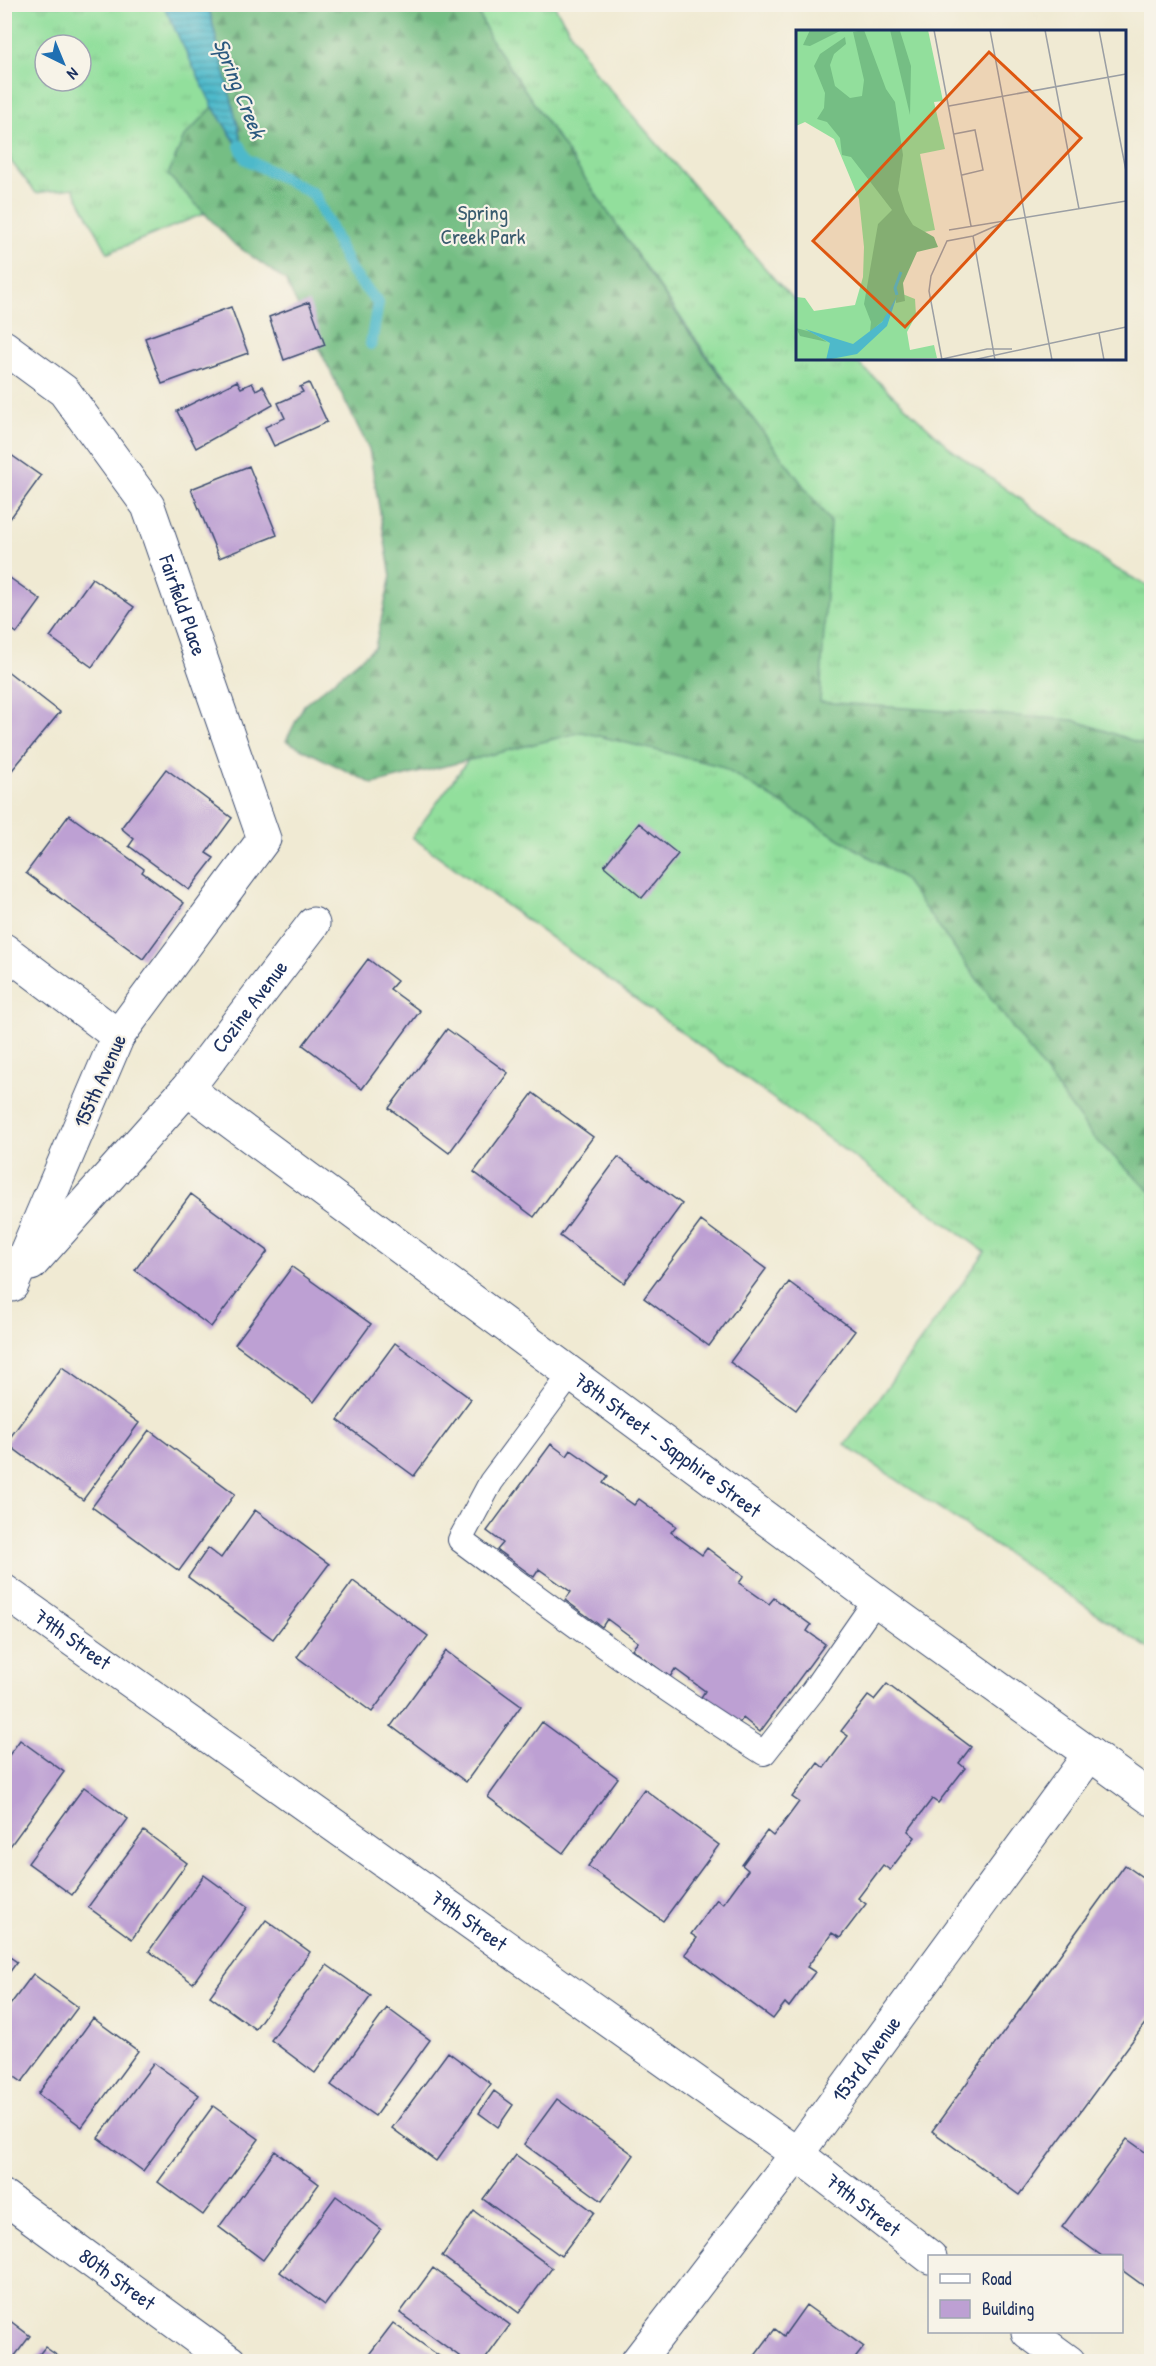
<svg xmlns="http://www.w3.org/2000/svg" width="1156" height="2366" font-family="'Patrick Hand',sans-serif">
<defs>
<pattern id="grass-tufts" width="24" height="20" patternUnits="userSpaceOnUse" patternTransform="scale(1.5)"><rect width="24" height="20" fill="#92df9c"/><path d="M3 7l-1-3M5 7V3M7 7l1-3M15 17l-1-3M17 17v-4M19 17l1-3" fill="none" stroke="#7dc089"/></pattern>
<pattern id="forest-firs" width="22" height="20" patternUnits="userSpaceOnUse" patternTransform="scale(1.5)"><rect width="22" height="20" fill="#75be84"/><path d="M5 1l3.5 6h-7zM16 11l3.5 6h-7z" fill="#5f9b6f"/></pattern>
<pattern id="water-rules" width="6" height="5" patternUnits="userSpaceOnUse" patternTransform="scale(1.5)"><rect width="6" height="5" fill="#4eb9ca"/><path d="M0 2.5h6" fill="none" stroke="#4097a7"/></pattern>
</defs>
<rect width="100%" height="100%" fill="#f7f3e8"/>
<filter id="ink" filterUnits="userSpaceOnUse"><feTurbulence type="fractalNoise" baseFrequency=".0167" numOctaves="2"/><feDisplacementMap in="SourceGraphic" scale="12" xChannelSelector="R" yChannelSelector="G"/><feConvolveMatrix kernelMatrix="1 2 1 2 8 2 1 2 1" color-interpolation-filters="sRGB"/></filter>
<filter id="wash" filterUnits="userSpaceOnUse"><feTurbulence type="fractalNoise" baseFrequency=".008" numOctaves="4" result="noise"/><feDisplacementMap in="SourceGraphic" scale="24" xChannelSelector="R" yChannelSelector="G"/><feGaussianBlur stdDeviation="1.35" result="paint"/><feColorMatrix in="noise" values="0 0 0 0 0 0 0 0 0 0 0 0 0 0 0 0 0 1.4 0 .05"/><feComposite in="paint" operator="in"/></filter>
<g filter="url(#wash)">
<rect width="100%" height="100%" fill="#f0ead3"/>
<!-- grass -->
<path fill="url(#grass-tufts)" stroke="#56877d" stroke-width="1.5" fill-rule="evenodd" d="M 4,5 L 554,5 L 594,71 L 777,282 L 797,302 L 798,358 L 854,359 L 951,449 L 1113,567 L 1151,588 L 1151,1650 L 845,1445 L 985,1252 L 412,837 L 734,394 L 646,268 L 293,177 L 108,253 L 73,188 L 36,193 L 5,154 ZM 45,45 L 81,45 L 81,81 L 45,81 Z"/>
<!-- forest -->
<path fill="url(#forest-firs)" stroke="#487671" stroke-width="1.5" d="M 208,5 L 475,5 L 491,40 L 707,358 L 830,521 L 820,702 L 1074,720 L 1151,747 L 1151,1192 L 1093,1137 L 902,877 L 720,766 L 582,732 L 373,784 L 286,741 L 304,705 L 375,647 L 391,576 L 369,449 L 285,280 L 233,243 L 168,175 L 184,137 L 213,107 L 245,156 Z"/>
<!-- water -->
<path fill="url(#water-rules)" stroke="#347494" stroke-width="1.5" d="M 163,5 L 208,5 L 246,159 L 213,107 Z"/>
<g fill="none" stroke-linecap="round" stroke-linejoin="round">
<!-- stream -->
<path stroke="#4eb9ca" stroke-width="12" d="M 240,146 L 246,159 L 314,194 L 351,271 L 378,303 L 371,344"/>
</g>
<g id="blocks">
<!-- building -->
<path fill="#bda0d3" d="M 309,302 L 325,345 L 284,360 L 269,317 Z
M 231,307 L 248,353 L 162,384 L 145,338 Z
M 237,381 L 241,388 L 252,383 L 256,390 L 263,386 L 273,405 L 196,448 L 177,411 Z
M 309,383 L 327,422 L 274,446 L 265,427 L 285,418 L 278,403 L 303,392 L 300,387 Z
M 4,450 L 41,476 L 4,527 Z
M 249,466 L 277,535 L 219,558 L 191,489 Z
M 10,578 L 41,600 L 17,633 L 4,624 L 4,586 Z
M 92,578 L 134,607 L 92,667 L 50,637 Z
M 6,670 L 60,712 L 4,780 L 4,672 Z
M 166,769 L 232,818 L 206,853 L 214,858 L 189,890 L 129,846 L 134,839 L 121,828 Z
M 69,815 L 144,869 L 142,872 L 184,903 L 143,959 L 26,873 Z
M 639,823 L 678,854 L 642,898 L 604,866 Z
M 368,959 L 397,981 L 390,989 L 420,1011 L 362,1089 L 303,1045 Z
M 447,1029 L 508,1073 L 449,1153 L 389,1108 Z
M 533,1093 L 593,1137 L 534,1217 L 474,1172 Z
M 618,1157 L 682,1204 L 624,1283 L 560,1236 Z
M 191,1194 L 268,1251 L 211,1327 L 135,1270 Z
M 701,1221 L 766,1269 L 709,1346 L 644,1298 Z
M 292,1267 L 371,1324 L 314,1402 L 235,1344 Z
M 789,1282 L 855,1331 L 796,1410 L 730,1362 Z
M 395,1343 L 471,1399 L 414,1476 L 338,1420 Z
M 62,1367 L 139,1423 L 83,1500 L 6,1443 Z
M 149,1430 L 235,1494 L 179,1571 L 92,1507 Z
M 551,1444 L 567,1456 L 571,1450 L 608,1476 L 603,1483 L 634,1505 L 639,1499 L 676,1526 L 671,1532 L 702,1555 L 707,1548 L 744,1576 L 739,1583 L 769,1604 L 774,1598 L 811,1625 L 807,1631 L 825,1644 L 760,1732 L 743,1718 L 737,1726 L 700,1699 L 705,1691 L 675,1669 L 670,1677 L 632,1649 L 638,1642 L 607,1619 L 602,1627 L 565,1600 L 571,1592 L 539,1569 L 534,1577 L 497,1550 L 503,1543 L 487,1531 Z
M 255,1510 L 329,1564 L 273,1639 L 188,1577 L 208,1548 L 221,1558 Z
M 353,1581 L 428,1636 L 372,1712 L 297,1657 Z
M 446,1651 L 521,1706 L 466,1782 L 391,1726 Z
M 887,1684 L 971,1747 L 959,1763 L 965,1768 L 938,1803 L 932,1799 L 908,1831 L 915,1837 L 890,1870 L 883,1865 L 858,1898 L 866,1904 L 840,1938 L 832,1933 L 807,1967 L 815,1972 L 789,2007 L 785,2003 L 773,2019 L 685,1954 L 697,1938 L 691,1934 L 717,1899 L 723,1904 L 748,1870 L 742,1865 L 767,1831 L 773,1836 L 782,1825 L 799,1802 L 792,1797 L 818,1763 L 824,1768 L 848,1736 L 841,1731 L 868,1696 L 874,1700 Z
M 542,1722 L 618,1778 L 563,1853 L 488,1797 Z
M 20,1740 L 64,1772 L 8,1849 L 4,1846 L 4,1762 Z
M 84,1787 L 128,1819 L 72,1895 L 28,1863 Z
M 644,1789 L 719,1845 L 663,1921 L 588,1866 Z
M 144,1831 L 187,1863 L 132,1939 L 88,1907 Z
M 1125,1865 L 1152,1884 L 1152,2014 L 1019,2195 L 932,2131 Z
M 204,1875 L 248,1907 L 193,1983 L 149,1951 Z
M 266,1920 L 310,1952 L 255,2029 L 210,1996 Z
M 4,1953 L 17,1962 L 4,1980 Z
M 327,1965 L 371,1996 L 315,2073 L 271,2040 Z
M 33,1974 L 78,2007 L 22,2082 L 4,2069 L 4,2013 Z
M 387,2008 L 430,2040 L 375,2116 L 331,2085 Z
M 93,2018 L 138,2051 L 82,2127 L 38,2094 Z
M 448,2052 L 491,2084 L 436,2161 L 392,2128 Z
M 154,2063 L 199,2095 L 143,2171 L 98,2138 Z
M 494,2091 L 513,2105 L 498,2127 L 479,2113 Z
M 557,2099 L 634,2155 L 602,2201 L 524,2144 Z
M 213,2106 L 259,2139 L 203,2215 L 158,2182 Z
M 1127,2139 L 1152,2157 L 1152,2292 L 1122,2270 L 1122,2256 L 1102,2256 L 1062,2227 Z
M 275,2151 L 319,2184 L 263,2260 L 219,2227 Z
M 516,2155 L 594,2212 L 561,2256 L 483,2199 Z
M 336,2196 L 381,2229 L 325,2305 L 280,2272 Z
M 474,2211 L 552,2268 L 519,2313 L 442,2256 Z
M 433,2268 L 510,2325 L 484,2361 L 466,2361 L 400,2313 Z
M 806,2305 L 864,2347 L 853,2361 L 751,2361 L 775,2329 L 784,2336 Z
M 5,2317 L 30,2336 L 11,2361 L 5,2361 Z
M 393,2323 L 446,2361 L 364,2361 Z
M 45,2347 L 65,2361 L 34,2361 Z"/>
</g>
</g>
<g filter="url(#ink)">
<use href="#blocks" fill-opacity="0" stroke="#3b4b70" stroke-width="1.5"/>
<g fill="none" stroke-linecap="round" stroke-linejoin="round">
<defs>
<path id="lane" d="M 571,1374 L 491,1482 L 460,1540 C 559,1614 659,1687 764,1753 L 812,1692 L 876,1600"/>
<g id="street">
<path id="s1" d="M 4,347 L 64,391 L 148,506 L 264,839 L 118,1036 L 12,1285"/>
<path d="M 4,950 L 118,1036"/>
<path id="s2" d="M 187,1089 L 876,1600 L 1152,1799"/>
<path id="s3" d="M 31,1264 L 187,1089 L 313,924"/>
<path id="s4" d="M 4,1591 L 797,2154 L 930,2257"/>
<path id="s5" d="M 4,2197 L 230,2362"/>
<path d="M 1028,2332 L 1069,2362"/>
<path id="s6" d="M 637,2362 L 797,2154 L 1090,1754"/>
</g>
</defs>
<!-- lane casing -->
<use href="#lane" stroke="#3b4b70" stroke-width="26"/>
<!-- street casing -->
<use href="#street" stroke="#3b4b70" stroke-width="35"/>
<!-- lane -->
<use href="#lane" stroke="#fff" stroke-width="24"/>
<!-- street -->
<use href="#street" stroke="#fff" stroke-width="33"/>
</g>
</g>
<g text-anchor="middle" stroke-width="4.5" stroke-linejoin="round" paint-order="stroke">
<!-- park labels -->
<g font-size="21" fill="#395b6e" stroke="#f7f3e8">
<text x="483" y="220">Spring<tspan x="483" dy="24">Creek Park</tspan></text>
</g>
<!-- street labels -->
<g font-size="21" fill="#1b2f5e" stroke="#f7f3e8">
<text dy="7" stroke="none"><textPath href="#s1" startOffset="322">Fairfield Place</textPath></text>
<text dy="7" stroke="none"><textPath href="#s3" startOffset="338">Cozine Avenue</textPath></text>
<text transform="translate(100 1081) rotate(-66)" y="7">155th Avenue</text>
<text dy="7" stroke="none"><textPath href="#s2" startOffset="598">78th Street - Sapphire Street</textPath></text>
<text dy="7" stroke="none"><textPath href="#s4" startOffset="84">79th Street</textPath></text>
<text dy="7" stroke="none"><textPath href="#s4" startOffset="570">79th Street</textPath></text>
<text dy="7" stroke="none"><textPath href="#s6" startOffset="380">153rd Avenue</textPath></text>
<text dy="7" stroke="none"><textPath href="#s4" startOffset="1056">79th Street</textPath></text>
<text dy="7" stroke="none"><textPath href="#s5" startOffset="140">80th Street</textPath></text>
</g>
<!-- water labels -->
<g font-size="22" font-style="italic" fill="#2a587e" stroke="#f7f3e8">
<text transform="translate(240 88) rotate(68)" y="8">Spring Creek</text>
</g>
</g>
<!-- overview -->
<g transform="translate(796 30)">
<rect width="330" height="330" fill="#f0ead3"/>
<path d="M 0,0 L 132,0 L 147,71 L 138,72 L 149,119 L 124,124 L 139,200 L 80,211 L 99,261 L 119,269 L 120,285 L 111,302 L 114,320 L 138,315 L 141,328 L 0,330 L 0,267 L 9,268 L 18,281 L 59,275 L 67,247 L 68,217 L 63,169 L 38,109 L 9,92 L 0,96 Z" fill="#92df9c"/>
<path d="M 14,0 L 46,0 L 14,16 L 7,15 ZM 68,0 L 90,59 L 99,72 L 107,125 L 102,160 L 109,182 L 117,195 L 138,207 L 142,217 L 121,222 L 107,253 L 109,271 L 100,273 L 100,269 L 89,289 L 74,302 L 75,292 L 68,274 L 82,194 L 96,180 L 55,127 L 46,125 L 44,108 L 31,92 L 21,89 L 28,78 L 29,63 L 18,36 L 24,24 L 49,7 L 50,14 L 38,24 L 34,35 L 39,56 L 54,68 L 66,66 L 68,50 L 57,2 ZM 94,0 L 104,1 L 115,36 L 114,85 ZM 0,298 L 15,302 L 31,312 L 4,306 Z" fill="#75be84"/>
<path d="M 101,266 L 91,296 L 61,324 L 30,330 L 34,313 L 9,299 L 57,314 L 86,292 Z" fill="#4eb9ca"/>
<path fill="none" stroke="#4eb9ca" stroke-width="3" d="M 101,265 L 99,258 L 105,242"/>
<path fill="none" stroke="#9b9fa4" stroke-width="1.5" d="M 138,0 L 175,196M 194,0 L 256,330M 249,0 L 283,179M 303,0 L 330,141M 153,76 L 330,44M 158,104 L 179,100 L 187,140 L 166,145M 153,200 L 330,171M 177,206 L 199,330M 303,303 L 308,330M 142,330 L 191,319 L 216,319M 146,330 L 133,261 L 135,246 L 151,211 L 177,206 L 204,194M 177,330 L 330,297"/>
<path fill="#de5710" fill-opacity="0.15" stroke="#de5710" stroke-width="3" d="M 193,22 L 285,108 L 109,297 L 17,211 Z"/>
<rect width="330" height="330" fill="none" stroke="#1b2f5e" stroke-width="3"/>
</g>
<!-- margin -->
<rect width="1156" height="2366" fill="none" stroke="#f7f3e8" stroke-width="24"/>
<!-- legend -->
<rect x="928" y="2255" width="195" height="78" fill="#f7f3e8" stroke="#9fa5b1" stroke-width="1.5"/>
<rect x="940" y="2274" width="30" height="9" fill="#ffffff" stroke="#9fa5b1" stroke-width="1.5"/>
<text x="982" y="2285" font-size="18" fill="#1b2f5e">Road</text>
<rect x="940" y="2300" width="30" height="18" fill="#bda0d3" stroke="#9fa5b1" stroke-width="1.5"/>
<text x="982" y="2315" font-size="18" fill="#1b2f5e">Building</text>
<!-- north arrow -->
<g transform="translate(63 63) rotate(137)"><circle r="28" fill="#f7f3e8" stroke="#9fa5b1" stroke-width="1.5"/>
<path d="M0-4.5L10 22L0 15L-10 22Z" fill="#1f6fb2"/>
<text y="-9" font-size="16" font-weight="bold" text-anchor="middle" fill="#1b2f5e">N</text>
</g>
</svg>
